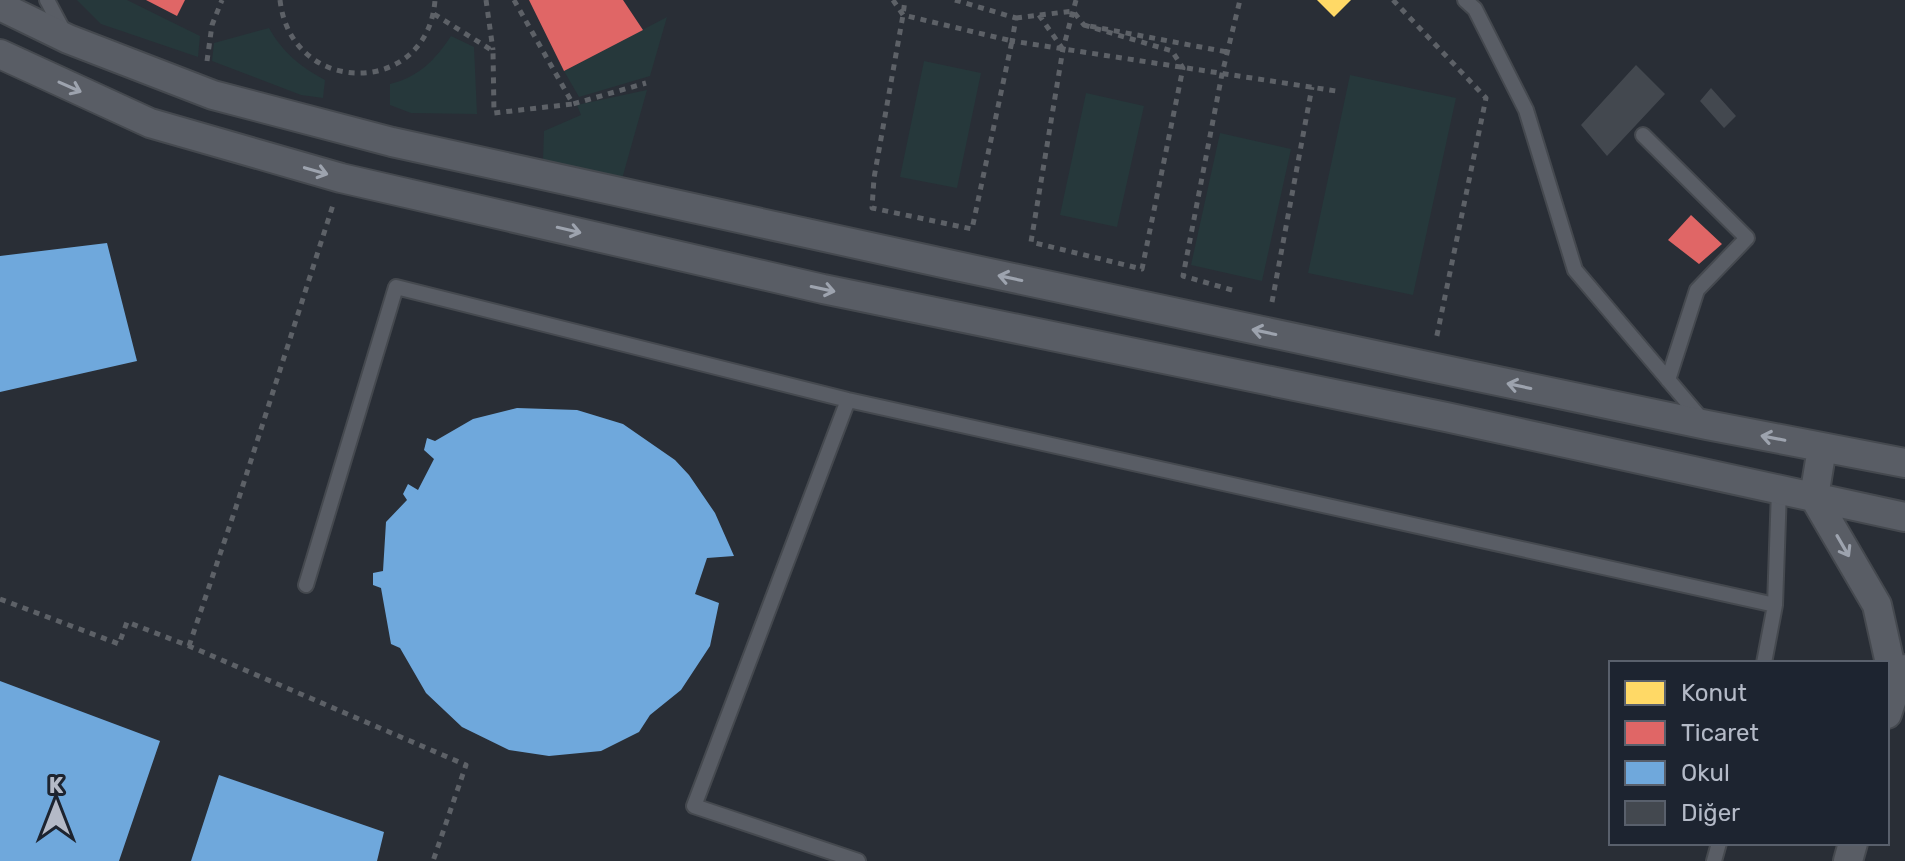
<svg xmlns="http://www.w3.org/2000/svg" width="1905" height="861" font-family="Rubik,sans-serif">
<rect width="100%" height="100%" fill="#292e36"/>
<!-- green -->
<path fill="#26383b" d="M 77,0 L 127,0 L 200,36 L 198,57 L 101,24 Z
M 667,17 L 650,76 L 579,97 L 564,71 Z
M 269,28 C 283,53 301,67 325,80 L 323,98 L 301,95 L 212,61 L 214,43 Z
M 451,36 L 474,47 L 477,114 L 411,113 L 390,105 L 390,84 C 419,77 435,60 451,36 Z
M 924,61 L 981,73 L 957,188 L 900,177 Z
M 1350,75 L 1456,98 L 1413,295 L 1308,273 Z
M 647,90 L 622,179 L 543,160 L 544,131 L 581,115 L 577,105 Z
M 1086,93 L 1144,106 L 1117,227 L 1060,215 Z
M 1220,133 L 1291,149 L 1262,281 L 1191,265 Z"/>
<!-- homes -->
<path fill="#ffd966" d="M 1317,0 L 1351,0 L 1334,17 Z"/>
<!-- shops -->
<path fill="#e06666" d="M 146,0 L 185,0 L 177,16 Z
M 529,0 L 623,0 L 643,30 L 564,71 Z
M 1691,215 L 1722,244 L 1699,264 L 1668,240 Z"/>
<!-- schools -->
<path fill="#6fa8dc" d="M 107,243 L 137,361 L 0,392 L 0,256 Z
M 517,408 L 577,410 L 623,424 L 675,460 L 689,475 L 715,513 L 734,556 L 707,558 L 695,594 L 719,603 L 710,646 L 681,690 L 650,715 L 639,732 L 601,751 L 549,756 L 509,750 L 462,727 L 426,693 L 400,648 L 391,644 L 381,588 L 373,585 L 373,573 L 383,571 L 386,522 L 407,500 L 403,494 L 408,484 L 418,490 L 434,459 L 424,450 L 427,438 L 435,441 L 473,419 Z
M 0,681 L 160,741 L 119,861 L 0,861 Z
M 219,775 L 384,832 L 377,861 L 191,861 Z"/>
<!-- building -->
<path fill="#43484f" d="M 1636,65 L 1665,94 L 1607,156 L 1581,125 Z
M 1711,88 L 1736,116 L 1724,128 L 1700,101 Z"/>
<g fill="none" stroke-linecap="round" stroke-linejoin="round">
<defs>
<path id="lane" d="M 47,0 L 64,32
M 1465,0 L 1475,9 L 1526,110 L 1575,270 L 1704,422
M 1643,135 L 1747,238 L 1697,290 L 1668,380
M 848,400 L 694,806 L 858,861
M 306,585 L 396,287 L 848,400 L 1775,605
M 1764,663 L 1775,605 L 1779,490
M 1714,861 L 1719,843"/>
<path id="street" d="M 0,6 L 68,39 L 213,95 L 392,142 L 952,265 L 1431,367 L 1707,425 L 1905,463
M 0,54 L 150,123 L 341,178 L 823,289 L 1446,417 L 1905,517
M 1822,448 L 1814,497 L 1877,605 L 1895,686
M 1887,714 L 1902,669
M 1848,861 L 1853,843"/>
</defs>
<!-- lane casing -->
<use href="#lane" stroke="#45494f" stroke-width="18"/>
<!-- street casing -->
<use href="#street" stroke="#45494f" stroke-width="32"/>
<!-- path -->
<path stroke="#5d6167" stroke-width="5" stroke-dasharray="6 6" stroke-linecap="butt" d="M 280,0 C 291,98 428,97 435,0
M 486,0 L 493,50
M 514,0 L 573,104 L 646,83
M 893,0 L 903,15 L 1012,41 L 972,229 L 872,208 L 874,178 L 903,15 L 905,0
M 955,0 L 1016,18 L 1012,41 L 1336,91
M 1076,0 L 1063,49 L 1031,242 L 1142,269 L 1183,68 L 1172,51 L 1084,25 L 1227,52
M 1393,0 L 1486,98 L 1436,340
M 434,14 L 493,51 L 494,113 L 573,104
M 1039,15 L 1062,48
M 1016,18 L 1073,11 L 1084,25
M 207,61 L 212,25 L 222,0
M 1232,290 L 1183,276 L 1222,74 L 1240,0
M 1272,302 L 1312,87
M 0,599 L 119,644 L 127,622 L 189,646 L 466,765 L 433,861
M 189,646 L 236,507 L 333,205"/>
<!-- lane -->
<use href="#lane" stroke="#595d65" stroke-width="14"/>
<!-- street -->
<use href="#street" stroke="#595d65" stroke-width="28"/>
</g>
<!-- one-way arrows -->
<defs><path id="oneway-shaft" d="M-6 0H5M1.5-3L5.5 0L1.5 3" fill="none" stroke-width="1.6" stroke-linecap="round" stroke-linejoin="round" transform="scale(2)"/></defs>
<g stroke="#9da3ae">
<use href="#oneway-shaft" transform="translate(70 87) rotate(24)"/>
<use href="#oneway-shaft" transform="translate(316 171) rotate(16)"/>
<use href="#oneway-shaft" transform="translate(569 230) rotate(13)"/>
<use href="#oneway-shaft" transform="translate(1010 278) rotate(-168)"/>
<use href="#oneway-shaft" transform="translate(823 289) rotate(12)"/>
<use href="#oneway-shaft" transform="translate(1264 332) rotate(-168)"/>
<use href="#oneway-shaft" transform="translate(1519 386) rotate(-168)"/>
<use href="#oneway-shaft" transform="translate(1773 438) rotate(-169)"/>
<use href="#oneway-shaft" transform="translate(1843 546) rotate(60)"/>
</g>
<!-- legend -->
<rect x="1609" y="661" width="280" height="184" fill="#1d2430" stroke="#59606c" stroke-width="2"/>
<rect x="1625" y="681" width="40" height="24" fill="#ffd966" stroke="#59606c" stroke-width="2"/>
<text x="1681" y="701" font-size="24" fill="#b4bac7">Konut</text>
<rect x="1625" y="721" width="40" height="24" fill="#e06666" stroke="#59606c" stroke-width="2"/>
<text x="1681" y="741" font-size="24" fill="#b4bac7">Ticaret</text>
<rect x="1625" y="761" width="40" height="24" fill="#6fa8dc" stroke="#59606c" stroke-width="2"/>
<text x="1681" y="781" font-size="24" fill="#b4bac7">Okul</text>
<rect x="1625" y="801" width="40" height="24" fill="#43484f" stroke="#59606c" stroke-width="2"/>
<text x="1681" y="821" font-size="24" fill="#b4bac7">Diğer</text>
<!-- north arrow -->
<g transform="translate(56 805)" stroke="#1d2430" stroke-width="6" paint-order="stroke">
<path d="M0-6L14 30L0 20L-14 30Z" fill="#b4bac7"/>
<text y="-12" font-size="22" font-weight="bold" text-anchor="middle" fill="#b4bac7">K</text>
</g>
</svg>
